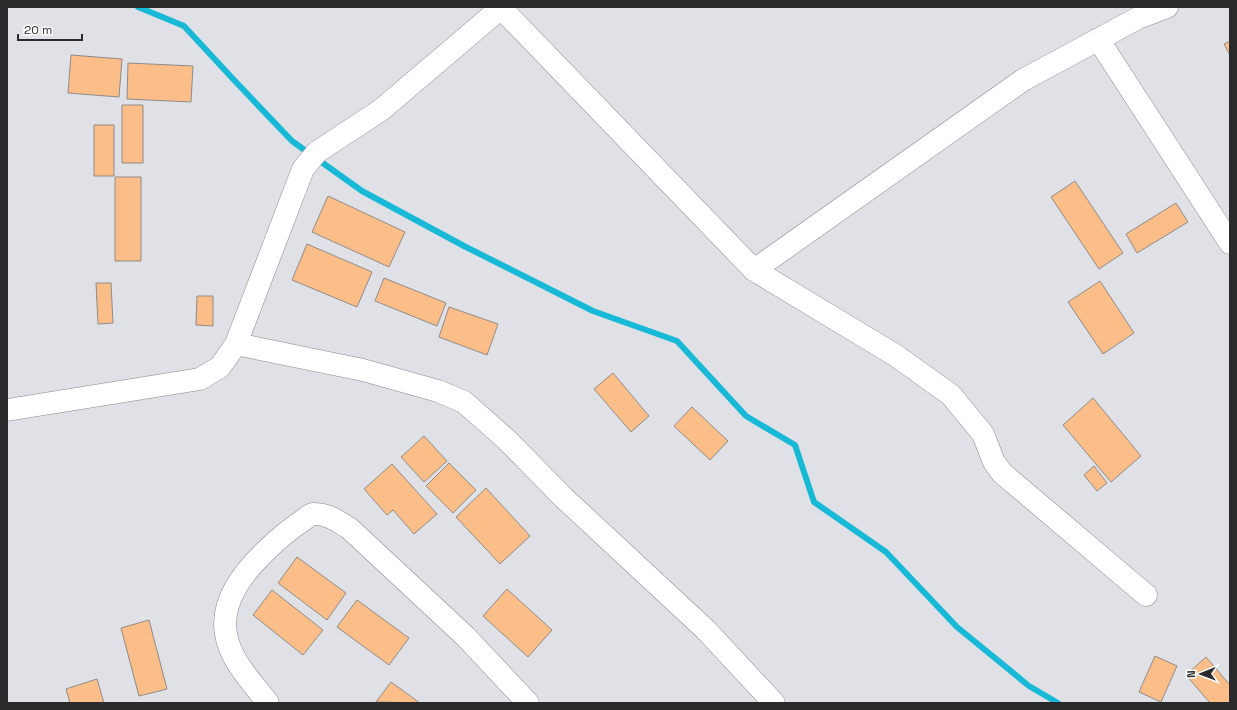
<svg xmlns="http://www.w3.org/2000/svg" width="1237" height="710" font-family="'Space Grotesk',sans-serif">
<rect width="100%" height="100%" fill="#dfe1e7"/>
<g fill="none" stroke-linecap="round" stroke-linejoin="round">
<!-- stream -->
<path stroke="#18b9d6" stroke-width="6" d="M 138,7 L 184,26 L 234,80 L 292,141 L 362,191 L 464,246 L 593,311 L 677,341 L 746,416 L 795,445 L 814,502 L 886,552 L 957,627 L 1029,686 L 1058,703"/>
</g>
<!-- building -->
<path fill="#fcbe89" stroke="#908b87" d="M 1230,41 L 1230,55 L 1224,44 Z
M 71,55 L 122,59 L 119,97 L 68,93 Z
M 128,63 L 193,66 L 191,102 L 127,99 Z
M 122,105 L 143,105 L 143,163 L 122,163 Z
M 94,125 L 114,125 L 114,176 L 94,176 Z
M 115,177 L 141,177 L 141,261 L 115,261 Z
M 1075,181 L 1123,253 L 1099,269 L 1051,197 Z
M 328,196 L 405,232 L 389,267 L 312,232 Z
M 1176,203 L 1188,222 L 1137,253 L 1126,234 Z
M 307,244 L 372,272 L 357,307 L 292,280 Z
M 384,278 L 446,303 L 437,326 L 375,301 Z
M 1100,281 L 1134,333 L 1103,354 L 1068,302 Z
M 96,283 L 111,283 L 113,323 L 98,324 Z
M 197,296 L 213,296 L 213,326 L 196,325 Z
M 449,307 L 498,324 L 487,355 L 439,337 Z
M 613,373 L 649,416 L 631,432 L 594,389 Z
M 1093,398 L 1141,456 L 1111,482 L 1063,425 Z
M 692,407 L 728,441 L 710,460 L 674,426 Z
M 424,436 L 447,461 L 424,482 L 401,457 Z
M 449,463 L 476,490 L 453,513 L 426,486 Z
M 392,464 L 437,514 L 414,534 L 393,510 L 387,515 L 364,489 Z
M 1094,466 L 1107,483 L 1097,491 L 1084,475 Z
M 486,488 L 530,536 L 500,564 L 456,517 Z
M 297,557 L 346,593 L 327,620 L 278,583 Z
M 507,589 L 552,630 L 528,657 L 483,616 Z
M 272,590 L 323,630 L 303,655 L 253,615 Z
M 357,600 L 409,638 L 389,665 L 337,627 Z
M 149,620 L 167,689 L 139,696 L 121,628 Z
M 1155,656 L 1177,666 L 1161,702 L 1139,692 Z
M 1206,657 L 1230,685 L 1230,703 L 1210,703 L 1186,675 Z
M 97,679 L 104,703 L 70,703 L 66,689 Z
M 391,682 L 420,703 L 376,702 Z"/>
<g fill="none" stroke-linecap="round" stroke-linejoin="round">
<defs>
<path id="street" d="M 501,8 L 754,270 L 895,355 L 951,395 L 983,434 L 994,462 L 1002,473 L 1146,595
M 1098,39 L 1230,243
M 754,270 L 1023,80 L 1138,18 L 1167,7
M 236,344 L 363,370 L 438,391 L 464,402 L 507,440 L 564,498 L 706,630 L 774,703
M 7,410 L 200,379 L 220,367 L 236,344 L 303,169 L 317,152 L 381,110 L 502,7
M 268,703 C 252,682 230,660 226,634 C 223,618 228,601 236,587 C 250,563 280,536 302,521 C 305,519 309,515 313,514 C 327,513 337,521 349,528 L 466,637 L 528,703"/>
</defs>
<!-- street casing -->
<use href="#street" stroke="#88898e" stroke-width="23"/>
<!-- street -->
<use href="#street" stroke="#fff" stroke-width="22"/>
</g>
<!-- border -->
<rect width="1237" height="710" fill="none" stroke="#2a2a2d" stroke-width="16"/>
<!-- north arrow -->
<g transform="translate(1201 674) rotate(269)" stroke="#ffffff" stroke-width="3" paint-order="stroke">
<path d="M0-3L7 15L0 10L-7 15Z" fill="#2a2a2d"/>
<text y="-6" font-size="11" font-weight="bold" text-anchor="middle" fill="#2a2a2d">N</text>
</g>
<!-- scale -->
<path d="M18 34v6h64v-6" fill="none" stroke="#2a2a2d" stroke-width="2"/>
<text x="24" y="34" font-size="12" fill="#2a2a2d" stroke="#ffffff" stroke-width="3" paint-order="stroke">20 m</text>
</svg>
